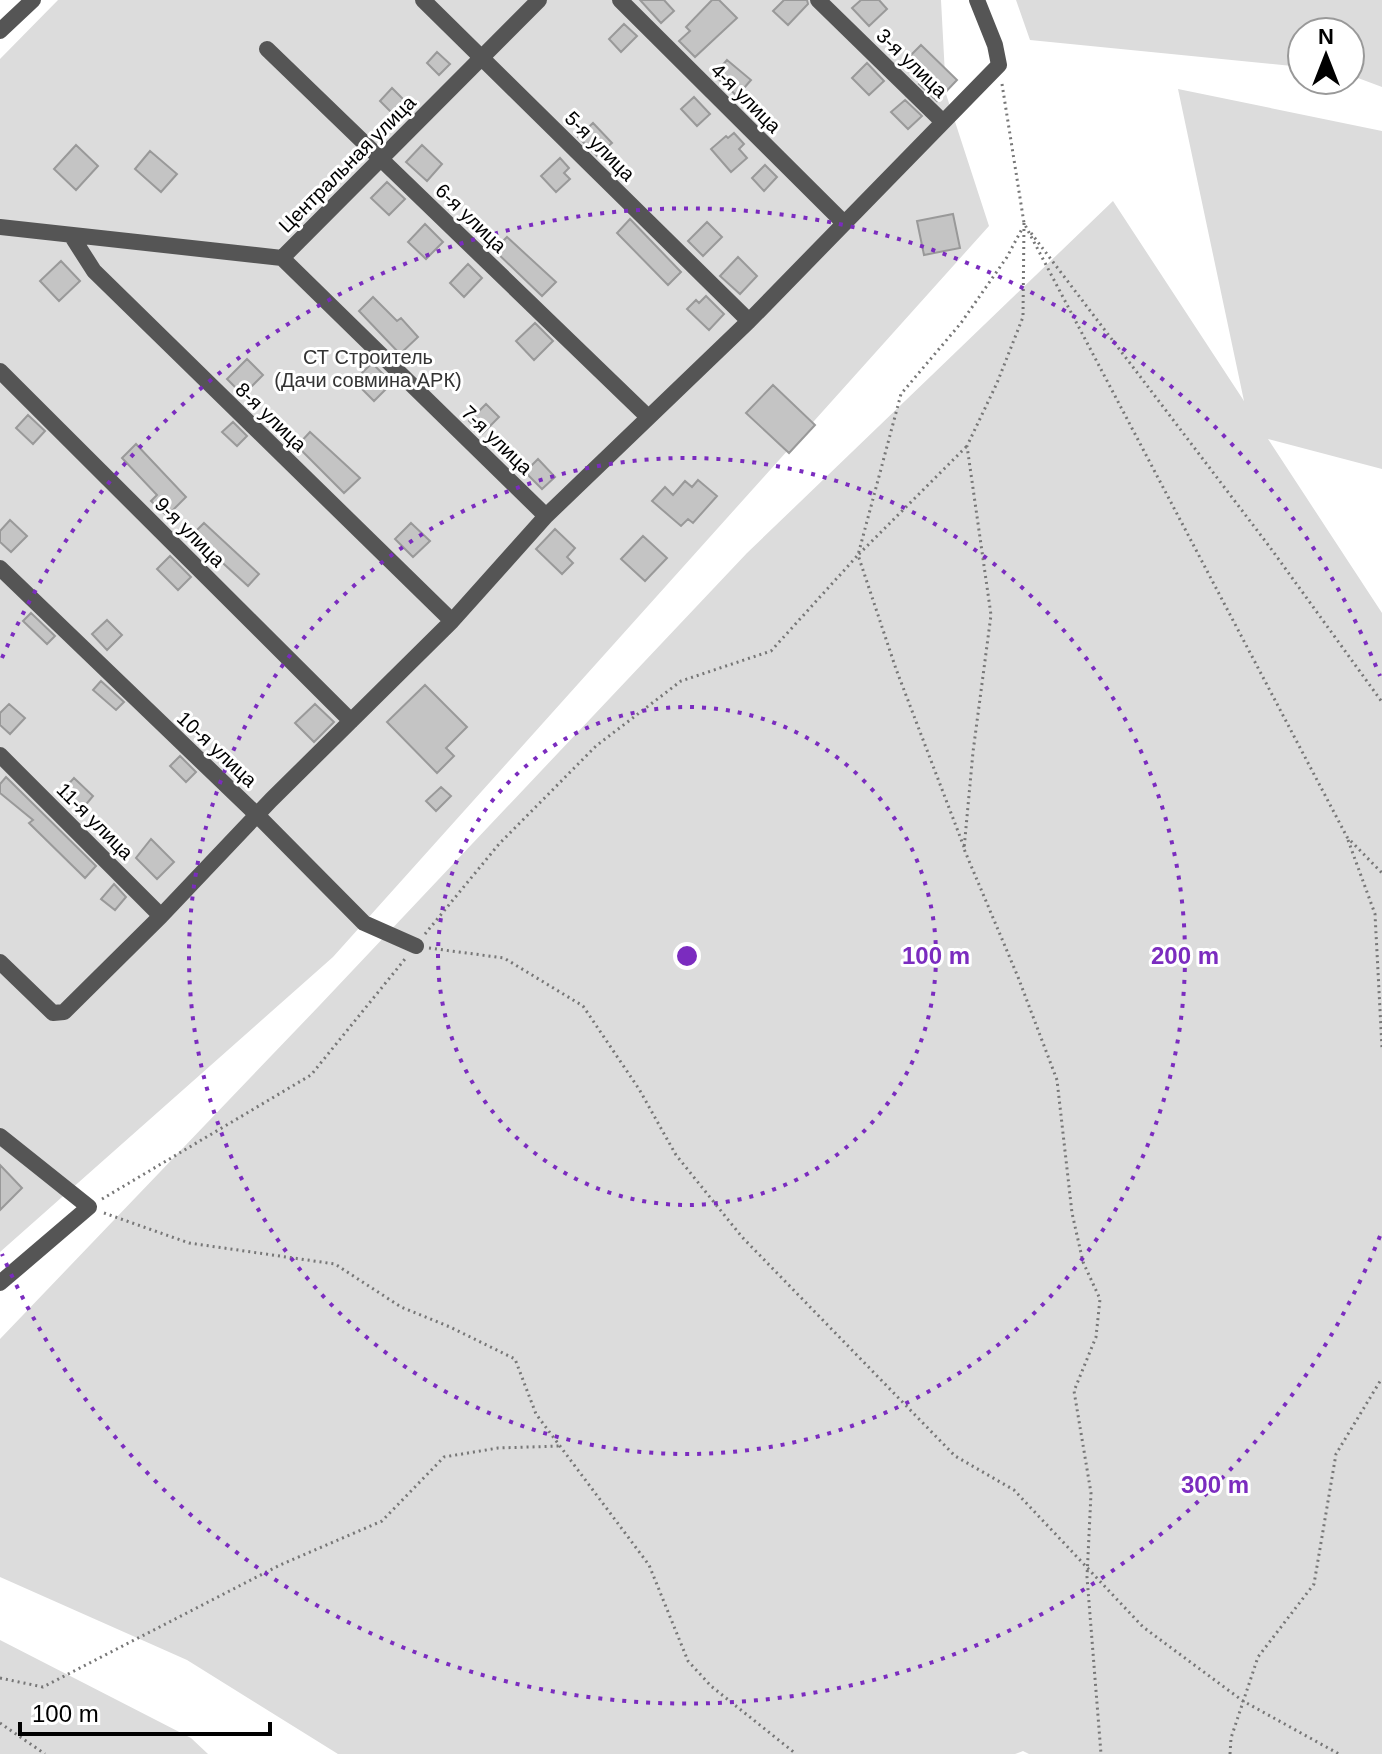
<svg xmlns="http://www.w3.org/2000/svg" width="1382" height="1754" font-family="Helvetica,sans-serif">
<rect width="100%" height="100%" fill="#fff"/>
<!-- green -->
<path fill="#dcdcdc" d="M 58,0 L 941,0 L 946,94 L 989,226 L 333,957 L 0,1252 L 0,59 Z
M 1016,0 L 1382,0 L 1382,87 L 1350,75 L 1350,32 L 1302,32 L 1302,67 L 1030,40 Z
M 1178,89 L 1382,131 L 1382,469 L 1268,439 L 1382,613 L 1382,1754 L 1029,1754 L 1023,1751 L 1015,1754 L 338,1754 L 187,1660 L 0,1577 L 0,1339 L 319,1006 L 747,553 L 1113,201 L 1244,401 Z
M 0,1640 L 191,1738 L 208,1754 L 0,1754 Z"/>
<!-- building -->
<path fill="#c4c4c4" stroke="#999" stroke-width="2" d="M 640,0 L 664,0 L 674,11 L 661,23 Z
M 712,0 L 719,0 L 737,18 L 695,57 L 679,41 L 690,31 L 686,27 Z
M 784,0 L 807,0 L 808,4 L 788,25 L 773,11 Z
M 861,0 L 879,0 L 887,9 L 869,26 L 852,8 Z
M 624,24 L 637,36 L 621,52 L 609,39 Z
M 921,45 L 957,80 L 937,101 L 919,84 L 923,80 L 904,62 Z
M 437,52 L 450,64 L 439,75 L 427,63 Z
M 727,60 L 751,80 L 737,96 L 714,75 Z
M 867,63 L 884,81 L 869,95 L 852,78 Z
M 392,88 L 407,103 L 395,116 L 380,101 Z
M 694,97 L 710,114 L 697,126 L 681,109 Z
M 905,100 L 922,116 L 908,129 L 891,112 Z
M 593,123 L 612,143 L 597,156 L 578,137 Z
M 734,133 L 744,144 L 739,149 L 747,158 L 731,172 L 711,149 L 726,136 L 728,138 Z
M 76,145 L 98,166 L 76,190 L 54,169 Z
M 422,145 L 442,164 L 427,181 L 406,162 Z
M 150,151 L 177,174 L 161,192 L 135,169 Z
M 560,158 L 569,168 L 564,173 L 570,179 L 556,192 L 541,176 Z
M 765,165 L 777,177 L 764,191 L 752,178 Z
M 387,182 L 405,199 L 389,215 L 371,198 Z
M 953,214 L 960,248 L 924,255 L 917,221 Z
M 630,219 L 681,272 L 668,285 L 617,233 Z
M 707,222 L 722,237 L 703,256 L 688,241 Z
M 425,224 L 443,242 L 426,259 L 408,242 Z
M 507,237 L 556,282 L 542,296 L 494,250 Z
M 738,257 L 757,276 L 740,294 L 720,276 Z
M 61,261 L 80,281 L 59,301 L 40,281 Z
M 468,264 L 482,278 L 464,297 L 450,283 Z
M 706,296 L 724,314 L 709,330 L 687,309 L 696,300 L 699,303 Z
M 373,297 L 397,321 L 401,318 L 418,337 L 400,354 L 359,311 Z
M 535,323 L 553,341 L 534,360 L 516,341 Z
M 247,359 L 263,375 L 243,395 L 227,379 Z
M 372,363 L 392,383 L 374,401 L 354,381 Z
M 773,385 L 815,425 L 789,453 L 746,413 Z
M 486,404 L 499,417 L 482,434 L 469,421 Z
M 28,415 L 45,431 L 33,444 L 16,428 Z
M 233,422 L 247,436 L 237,446 L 222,432 Z
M 310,432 L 360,478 L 344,493 L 297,446 Z
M 136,444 L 186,497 L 167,516 L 151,501 L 157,495 L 122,458 Z
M 538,459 L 555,477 L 542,489 L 525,472 Z
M 698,480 L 717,496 L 693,523 L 688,519 L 681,526 L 652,501 L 665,487 L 673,495 L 685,481 L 692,487 Z
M 10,520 L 27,536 L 11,552 L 0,542 L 0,531 Z
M 204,523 L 259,574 L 248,586 L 192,535 Z
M 411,523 L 430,541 L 413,557 L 395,539 Z
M 555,529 L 575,548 L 567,557 L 573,563 L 562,574 L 536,549 Z
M 643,536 L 667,558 L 645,581 L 621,559 Z
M 170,556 L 191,577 L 178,590 L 157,569 Z
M 31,613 L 55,636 L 47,644 L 23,621 Z
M 107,620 L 122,635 L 107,650 L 92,634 Z
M 101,681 L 124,702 L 116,710 L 93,690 Z
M 425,685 L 467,727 L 446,748 L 454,756 L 437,773 L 387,722 Z
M 9,704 L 25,718 L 10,734 L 0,725 L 0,713 Z
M 315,704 L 334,722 L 314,742 L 295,723 Z
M 180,756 L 196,772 L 186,782 L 170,766 Z
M 6,777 L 96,866 L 85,878 L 29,823 L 33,820 L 0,793 L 0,784 Z
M 74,778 L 93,796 L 83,808 L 63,790 Z
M 441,787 L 451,796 L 436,811 L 426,801 Z
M 151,839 L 174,862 L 157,879 L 136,858 Z
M 114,884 L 126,897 L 115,910 L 101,899 Z
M 0,1165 L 22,1188 L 0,1210 Z"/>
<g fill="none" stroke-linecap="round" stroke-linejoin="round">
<!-- path -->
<path stroke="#777" stroke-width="3" stroke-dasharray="2 4" stroke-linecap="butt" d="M 1002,84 L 1024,223 L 1347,837 L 1382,873
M 1024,223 L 1023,317 L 997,383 L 967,446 L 991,615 L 973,752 L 964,849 L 1018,977 L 1057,1080 L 1072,1213 L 1083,1262 L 1100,1299 L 1096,1337 L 1074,1391 L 1091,1493 L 1087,1577 L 1101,1754
M 1031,233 L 1269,546 L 1382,702
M 1348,840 L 1375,914 L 1382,1048
M 964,847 L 896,669 L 858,555 L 967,446
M 425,934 L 499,844 L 596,746 L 681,681 L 771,651 L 858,555 L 901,394 L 961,323 L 1007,257 L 1023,227
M 429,948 L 504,958 L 583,1006 L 639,1089 L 676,1155 L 742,1237 L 955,1456 L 1014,1490 L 1143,1627 L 1243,1701 L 1339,1754
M 102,1199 L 311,1075 L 405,959
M 104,1213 L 189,1243 L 335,1264 L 401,1307 L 450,1327 L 515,1359 L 536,1414 L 649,1565 L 688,1661 L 711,1686 L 796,1754
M 0,1678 L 43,1687 L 280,1565 L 382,1521 L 444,1457 L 498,1448 L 560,1446
M 0,1723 L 45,1754
M 1230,1754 L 1231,1738 L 1258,1657 L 1314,1584 L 1336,1454 L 1382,1378"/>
<!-- minor -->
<path stroke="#555" stroke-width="16" d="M 423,0 L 749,321
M 620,0 L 844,223
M 818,0 L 943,122
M 0,31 L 33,0
M 267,49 L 648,417
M 0,227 L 282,258 L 539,0
M 71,235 L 94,271 L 452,621
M 282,258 L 546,516
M 0,371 L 351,721
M 0,568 L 257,815 L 364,923 L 416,946
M 0,755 L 161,916
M 0,962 L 53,1013 L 64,1012 L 161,916 L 271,800 L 452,621 L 546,516 L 749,321 L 999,65 L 995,45 L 977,0
M 0,1136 L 89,1207 L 0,1283"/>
</g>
<!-- distance rings -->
<g fill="none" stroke="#7b2cbf" stroke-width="4" stroke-dasharray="4 8">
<circle cx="687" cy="956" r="249"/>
<circle cx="687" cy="956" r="498"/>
<path d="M1380 1236A747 747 0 0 1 2 1254M2 658A747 747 0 0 1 1380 676"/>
</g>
<g text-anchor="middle" stroke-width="6" stroke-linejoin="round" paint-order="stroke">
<!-- street labels -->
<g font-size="20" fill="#000" stroke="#fff">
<text transform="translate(912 63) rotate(44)" y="7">3-я улица</text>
<text transform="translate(746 98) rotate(45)" y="7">4-я улица</text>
<text transform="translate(600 146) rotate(45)" y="7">5-я улица</text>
<text transform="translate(347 164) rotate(-45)" y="7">Центральная улица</text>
<text transform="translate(471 218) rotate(44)" y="7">6-я улица</text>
<text transform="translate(271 417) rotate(44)" y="7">8-я улица</text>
<text transform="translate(497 440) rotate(44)" y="7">7-я улица</text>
<text transform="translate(190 532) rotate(45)" y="7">9-я улица</text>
<text transform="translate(217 749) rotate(43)" y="7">10-я улица</text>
<text transform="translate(95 821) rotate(45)" y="7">11-я улица</text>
</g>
<!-- park labels -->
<g font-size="20" fill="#333" stroke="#fff">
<text x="368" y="364">СТ Строитель<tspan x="368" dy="23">(Дачи совмина АРК)</tspan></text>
</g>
</g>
<circle cx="687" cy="956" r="12" fill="#7b2cbf" stroke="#fff" stroke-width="4"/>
<g font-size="24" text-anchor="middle" font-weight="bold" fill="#7b2cbf" stroke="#fff" stroke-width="6" stroke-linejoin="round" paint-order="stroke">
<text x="936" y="964">100 m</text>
<text x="1185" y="964">200 m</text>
<text x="1215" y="1493">300 m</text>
</g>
<!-- north arrow -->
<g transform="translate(1326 56)"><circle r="38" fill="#ffffff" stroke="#999999" stroke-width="2"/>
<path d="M0-6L14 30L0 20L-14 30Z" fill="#000000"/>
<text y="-12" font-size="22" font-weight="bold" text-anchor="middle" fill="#000000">N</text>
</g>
<!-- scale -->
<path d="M20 1722v12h250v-12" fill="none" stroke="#000000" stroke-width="4"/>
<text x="32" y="1722" font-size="24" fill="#000000" stroke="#ffffff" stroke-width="6" paint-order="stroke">100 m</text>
</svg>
